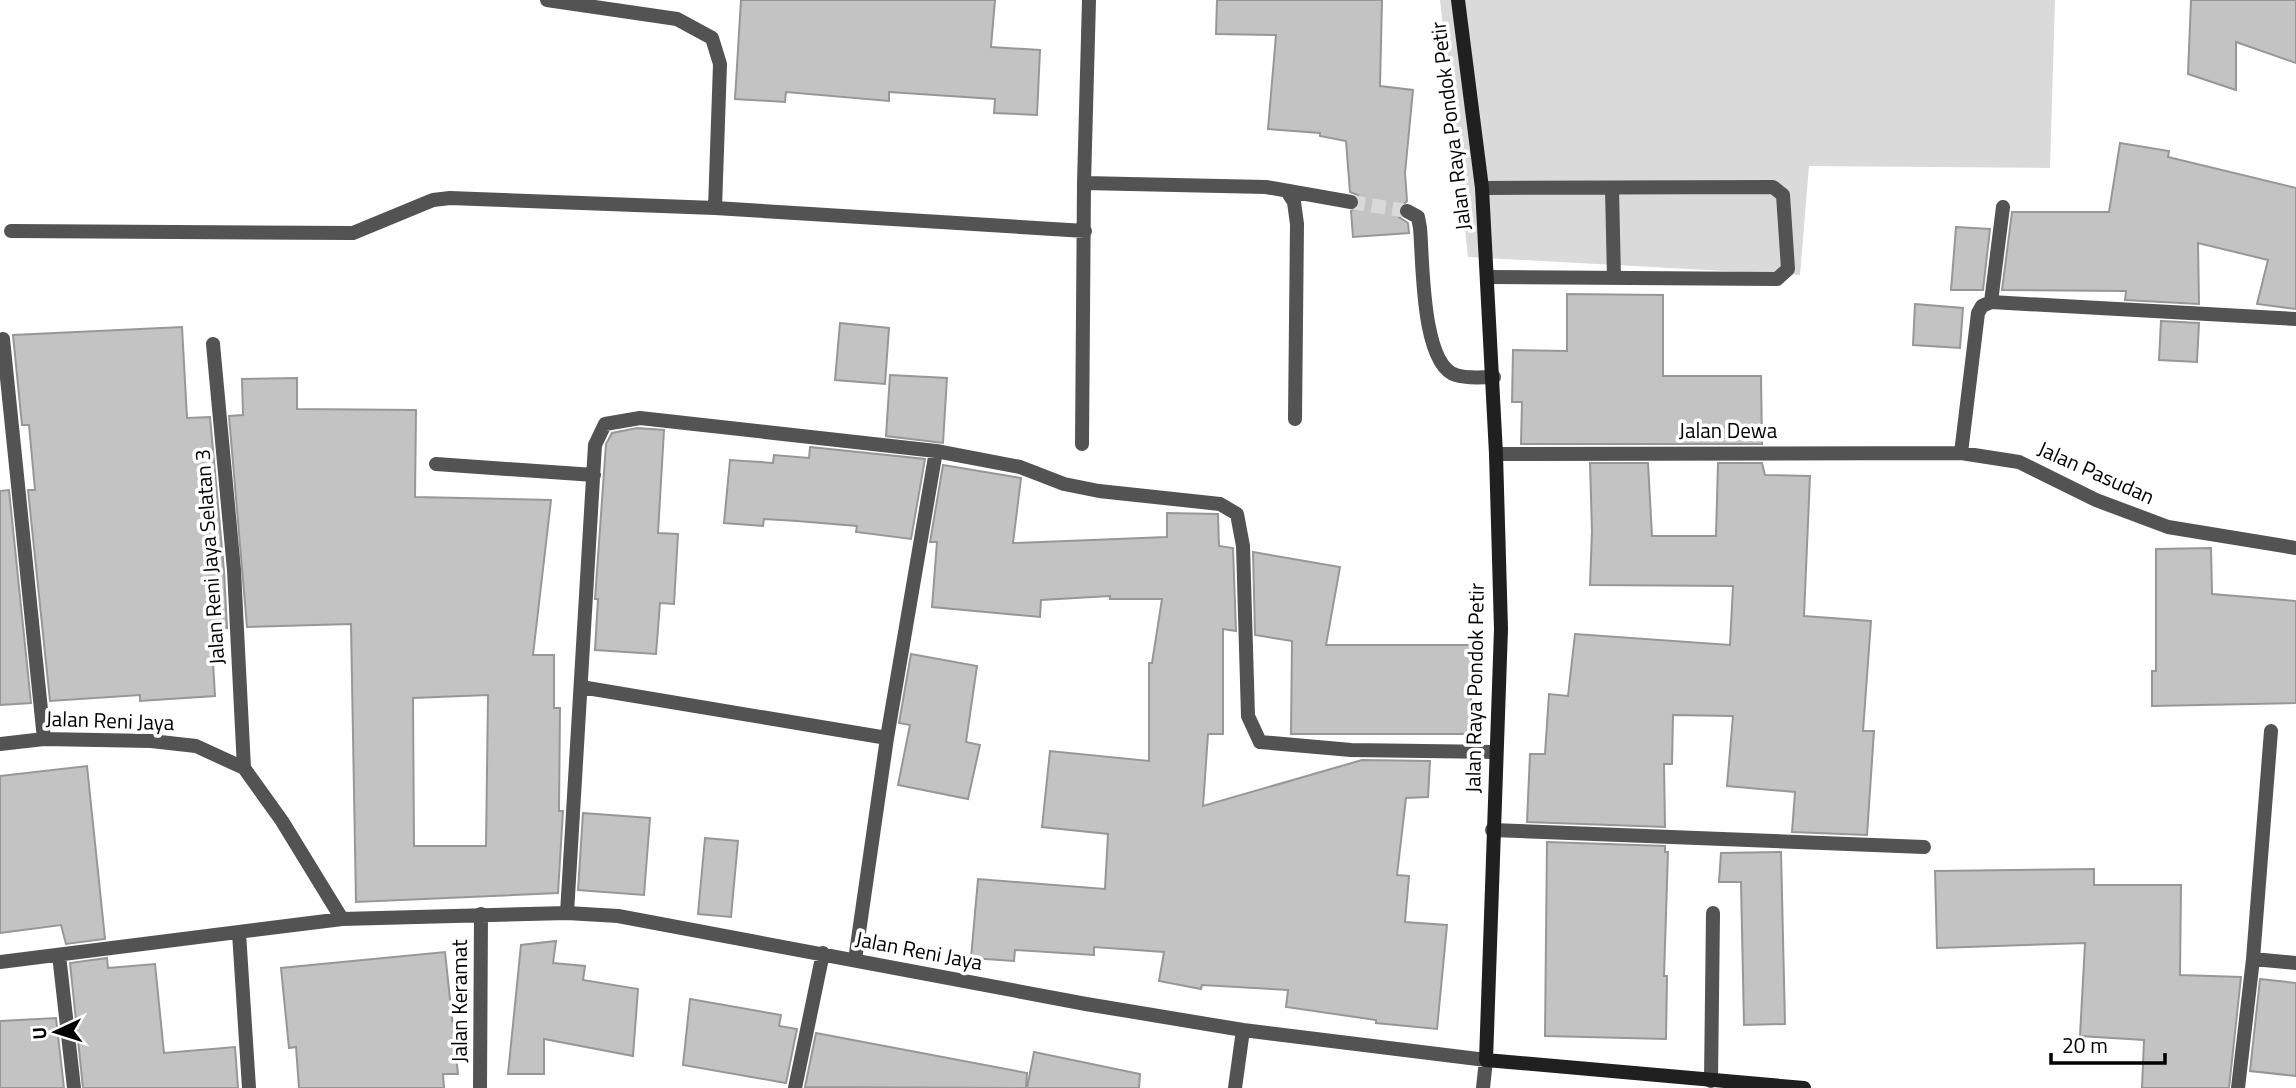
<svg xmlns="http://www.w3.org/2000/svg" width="2296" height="1088" font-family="'Titillium Web',sans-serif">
<rect width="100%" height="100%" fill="#fff"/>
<!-- green -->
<path fill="#dadada" d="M 1440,0 L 2055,0 L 2050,168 L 1809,166 L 1800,275 L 1468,257 Z"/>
<!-- building -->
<path fill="#c3c3c3" stroke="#979797" stroke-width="2" fill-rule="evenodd" d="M 741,0 L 995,0 L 991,47 L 1040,50 L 1037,115 L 994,113 L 995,99 L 889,92 L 889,101 L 786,92 L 785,102 L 735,99 Z
M 1217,0 L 1382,0 L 1380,86 L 1413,90 L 1405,173 L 1407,201 L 1397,211 L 1399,217 L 1408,223 L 1409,233 L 1353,237 L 1351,211 L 1361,203 L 1358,195 L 1350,192 L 1346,141 L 1320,136 L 1320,133 L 1268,129 L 1276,35 L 1216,34 Z
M 2191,0 L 2296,0 L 2296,63 L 2236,42 L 2236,90 L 2188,74 Z
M 2120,143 L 2169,151 L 2168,157 L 2296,188 L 2296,309 L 2257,304 L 2268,260 L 2198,243 L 2199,304 L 2125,300 L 2126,291 L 2002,290 L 2012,212 L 2109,212 Z
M 1956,227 L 1990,229 L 1983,290 L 1951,290 Z
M 1567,294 L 1663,295 L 1663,376 L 1761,376 L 1762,444 L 1521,444 L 1522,402 L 1512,402 L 1513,350 L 1567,351 Z
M 1915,304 L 1963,308 L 1960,348 L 1913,345 Z
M 2161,321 L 2199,323 L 2197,362 L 2159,360 Z
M 840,323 L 889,328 L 885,384 L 835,380 Z
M 182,327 L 187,418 L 210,417 L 224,571 L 227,628 L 211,628 L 215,696 L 140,701 L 140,695 L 50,701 L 28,490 L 35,490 L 29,425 L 22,425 L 13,335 Z
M 890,375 L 947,378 L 943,443 L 886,436 Z
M 297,378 L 297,409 L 416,410 L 415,497 L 551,500 L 533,655 L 554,655 L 554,708 L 560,708 L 559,811 L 563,811 L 558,893 L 356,902 L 351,624 L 247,627 L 229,416 L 243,415 L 242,379 ZM 488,695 L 486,846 L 414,846 L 413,698 Z
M 637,428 L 664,430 L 658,533 L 678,534 L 674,604 L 660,603 L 656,654 L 595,650 L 598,599 L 595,599 L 606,444 L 612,433 Z
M 810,447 L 925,459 L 911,539 L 856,532 L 857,526 L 797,521 L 764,519 L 763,526 L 724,523 L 730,460 L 773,463 L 774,455 L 809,458 Z
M 1590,463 L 1648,463 L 1652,536 L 1716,536 L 1718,463 L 1762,463 L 1765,475 L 1810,476 L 1804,616 L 1871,621 L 1863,731 L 1874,731 L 1867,835 L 1792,832 L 1795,792 L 1727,786 L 1733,716 L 1673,715 L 1672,764 L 1664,764 L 1665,827 L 1527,822 L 1530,754 L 1545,754 L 1549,694 L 1568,696 L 1575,634 L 1730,645 L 1733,586 L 1590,585 L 1592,531 Z
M 943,465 L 1021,478 L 1013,543 L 1167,537 L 1167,513 L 1218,514 L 1219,546 L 1233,548 L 1236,631 L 1223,629 L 1223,734 L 1208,734 L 1203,806 L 1362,760 L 1430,761 L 1428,797 L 1406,798 L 1397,875 L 1409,876 L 1405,922 L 1447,925 L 1437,1029 L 1376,1023 L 1376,1020 L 1286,1007 L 1288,990 L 1202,985 L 1201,989 L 1159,981 L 1164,952 L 1094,947 L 1094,955 L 1015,950 L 1014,961 L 971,958 L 978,879 L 1105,889 L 1108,834 L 1042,827 L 1050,751 L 1149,761 L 1149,663 L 1152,663 L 1162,599 L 1110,599 L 1110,596 L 1041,600 L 1040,617 L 932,607 L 937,542 L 930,542 Z
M 9,490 L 31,703 L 0,705 L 0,491 Z
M 2211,548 L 2212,594 L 2296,601 L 2296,703 L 2152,706 L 2152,671 L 2156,671 L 2156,549 Z
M 1253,552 L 1340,567 L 1326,645 L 1471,645 L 1471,734 L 1291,734 L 1292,641 L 1255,635 Z
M 911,654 L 977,666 L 966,742 L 980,745 L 968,799 L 898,785 L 910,725 L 899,723 Z
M 87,766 L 105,939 L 66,944 L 61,925 L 0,933 L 0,776 Z
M 583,813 L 650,818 L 644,895 L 578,890 Z
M 705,838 L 738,841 L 731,917 L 698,914 Z
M 1547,842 L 1665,846 L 1665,852 L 1668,852 L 1664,976 L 1667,976 L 1666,1039 L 1545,1036 Z
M 1781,852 L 1785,1024 L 1744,1025 L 1741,882 L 1719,882 L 1721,853 Z
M 2094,869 L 2094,885 L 2181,885 L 2180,975 L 2241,977 L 2229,1088 L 2142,1088 L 2144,1040 L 2080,1036 L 2085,943 L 1937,948 L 1935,871 Z
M 556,941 L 553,963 L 585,966 L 583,980 L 638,989 L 633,1056 L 544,1039 L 544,1074 L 508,1074 L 521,945 Z
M 445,952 L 458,1074 L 443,1074 L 444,1088 L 299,1088 L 296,1047 L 289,1048 L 281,968 Z
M 107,958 L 108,968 L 155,964 L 164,1053 L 235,1047 L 238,1088 L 83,1088 L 70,963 Z
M 2260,979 L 2296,983 L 2296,1076 L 2250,1071 Z
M 690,999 L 781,1015 L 779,1026 L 797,1029 L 786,1083 L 683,1065 Z
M 56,1018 L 64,1088 L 0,1088 L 0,1021 Z
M 816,1033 L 1027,1073 L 1026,1088 L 805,1087 Z
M 1034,1052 L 1140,1074 L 1139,1088 L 1027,1088 Z"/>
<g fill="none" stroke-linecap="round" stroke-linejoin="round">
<!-- minor-tunnel -->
<path stroke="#d9d9d9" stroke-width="14" stroke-dasharray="14 7" stroke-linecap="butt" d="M 1351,202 L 1407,211"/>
<!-- service -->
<path stroke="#535353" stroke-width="14" d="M 1482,188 L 1773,187 L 1783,195 L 1788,269 L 1777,279 L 1487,277
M 1612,189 L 1614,278
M 1711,1081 L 1713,913"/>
<!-- minor -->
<path stroke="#535353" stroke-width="14" d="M 547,0 L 677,19 L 712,38 L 720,64 L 715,208
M 1084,183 L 1266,187 L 1351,202
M 1287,191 L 1294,202 L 1297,224 L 1295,419
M 1407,211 L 1418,217 L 1420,228 C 1423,259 1421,365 1456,375 C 1467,379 1482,377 1494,377
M 11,231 L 353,233 L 433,200 L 450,198 L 715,208 L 1085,231
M 1991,302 L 2003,207
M 3,339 L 44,739
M 213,344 L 234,570 L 244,768
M 1082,444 L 1084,183 L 1089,0
M 1961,453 L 1978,313 L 1982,306 L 1991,302 L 2296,319
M 1496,454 L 1961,453 L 2019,462 L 2096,500 L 2168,527 L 2296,548
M 436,464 L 594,475
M 581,687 L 887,738
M 0,744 L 44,739 L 151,741 L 196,746 L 244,768 L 282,821 L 342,919 L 0,962
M 1492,830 L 1924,847
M 567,913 L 595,445 L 605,424 L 640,418 L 936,451 L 1020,467 L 1064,484 L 1099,491 L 1220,504 L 1237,514 L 1243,546 L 1248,716 L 1260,742 L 1351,750 L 1496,752
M 342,919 L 567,913 L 618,916 L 1086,1004 L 1243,1030 L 1486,1060 L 1483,1088
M 239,933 L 249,1088
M 59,955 L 74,1088
M 2253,959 L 2296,963
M 855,960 L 887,738 L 936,451
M 480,1088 L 481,914
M 795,1088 L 823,953
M 1235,1088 L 1243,1030
M 2238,1088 L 2253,959 L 2271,731"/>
<!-- secondary -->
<path stroke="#202020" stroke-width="14" d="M 1458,0 L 1482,188 L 1496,454 L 1501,629 L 1486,1060 L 1804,1088"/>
</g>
<g text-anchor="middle" stroke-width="7" stroke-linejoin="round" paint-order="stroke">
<!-- street labels -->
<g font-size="21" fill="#000" stroke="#fff">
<text transform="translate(1451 126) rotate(-97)" y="7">Jalan Raya Pondok Petir</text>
<text x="1728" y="438">Jalan Dewa</text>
<text transform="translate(2096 473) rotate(24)" y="7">Jalan Pasudan</text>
<text transform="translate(210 557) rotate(-94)" y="7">Jalan Reni Jaya Selatan 3</text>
<text transform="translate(1475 688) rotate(-89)" y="7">Jalan Raya Pondok Petir</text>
<text transform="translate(110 721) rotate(2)" y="7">Jalan Reni Jaya</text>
<text transform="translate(919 951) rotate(11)" y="7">Jalan Reni Jaya</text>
<text transform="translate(460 1001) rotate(-90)" y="7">Jalan Keramat</text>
</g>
</g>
<!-- north arrow -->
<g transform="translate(56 1032) rotate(266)" stroke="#ffffff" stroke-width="5" paint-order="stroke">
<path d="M0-5L12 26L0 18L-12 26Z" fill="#000000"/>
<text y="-10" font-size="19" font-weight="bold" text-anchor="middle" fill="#000000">U</text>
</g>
<!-- scale -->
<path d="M2051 1053v10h114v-10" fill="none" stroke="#000000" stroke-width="3.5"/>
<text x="2062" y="1053" font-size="21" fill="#000000" stroke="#ffffff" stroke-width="5" paint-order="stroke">20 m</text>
</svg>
